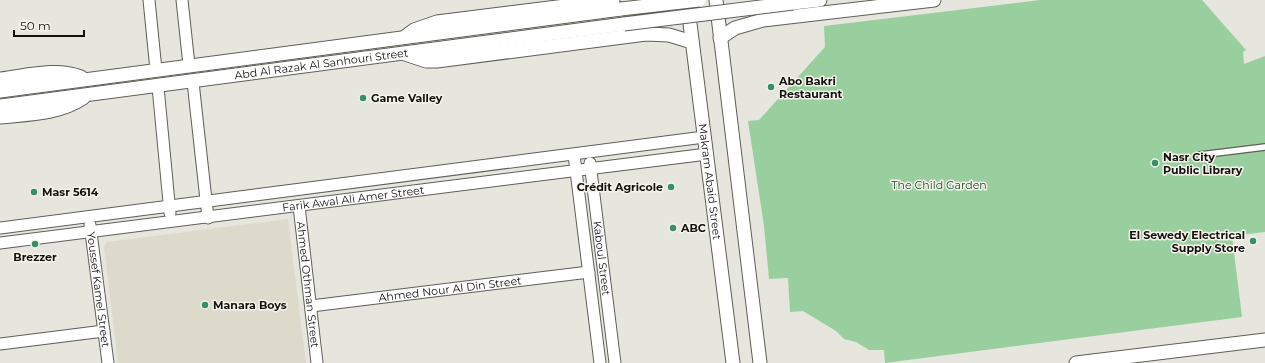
<svg xmlns="http://www.w3.org/2000/svg" width="1265" height="363" font-family="Montserrat,sans-serif">
<rect width="100%" height="100%" fill="#e7e6de"/>
<!-- built -->
<path fill="#dddacb" d="M 288,219 L 306,363 L 118,363 L 104,247 L 107,242 Z"/>
<!-- green -->
<path fill="#99cf9e" d="M 1040,0 L 1202,0 L 1246,50 L 1243,52 L 1244,64 L 1265,56 L 1265,232 L 1232,236 L 1242,317 L 885,363 L 884,350 L 869,350 L 856,342 L 844,339 L 836,331 L 803,311 L 790,312 L 788,278 L 769,279 L 764,226 L 748,121 L 759,120 L 825,47 L 824,26 Z"/>
<g fill="none" stroke-linecap="round" stroke-linejoin="round">
<defs>
<path id="service" d="M 1200,155 L 1265,147"/>
<g id="minor">
<path d="M 149,0 L 156,70"/>
<path d="M 182,0 L 189,65"/>
<path d="M 193,82 L 208,218"/>
<path d="M 158,87 L 170,213"/>
<path d="M 574,155 L 600,363"/>
<path id="s1" d="M 590,163 L 615,363"/>
<path id="s2" d="M 299,206 L 317,363"/>
<path id="s3" d="M 90,225 L 108,363"/>
<path d="M 0,228 L 704,137"/>
<path id="s4" d="M 0,243 L 707,154"/>
<path id="s5" d="M 311,306 L 589,272"/>
<path d="M 0,344 L 104,331"/>
</g>
<g id="tertiary">
<path id="s6" d="M 687,0 L 733,363"/>
<path d="M 716,0 L 760,363"/>
<path d="M 793,3 L 820,0"/>
<path d="M 406,36 L 414,30 L 437,22 L 613,0"/>
<path d="M 720,38 L 735,28 L 763,20 L 934,0"/>
<path d="M 405,54 L 426,61 L 437,61 L 646,34 L 669,35 L 692,42"/>
<path d="M 0,79 C 26,76 56,67 81,77"/>
<path d="M 0,91 L 621,9"/>
<path id="s7" d="M 0,106 L 624,24"/>
<path d="M 0,117 C 28,114 59,114 83,98"/>
<path d="M 1076,363 L 1265,340"/>
</g>
</defs>
<!-- service casing -->
<use href="#service" stroke="#5f5e57" stroke-width="8"/>
<!-- minor casing -->
<use href="#minor" stroke="#5f5e57" stroke-width="13"/>
<!-- tertiary casing -->
<use href="#tertiary" stroke="#5f5e57" stroke-width="15"/>
<!-- service -->
<use href="#service" stroke="#fff" stroke-width="5.5"/>
<!-- minor -->
<use href="#minor" stroke="#fff" stroke-width="11"/>
<!-- tertiary -->
<use href="#tertiary" stroke="#fff" stroke-width="13"/>
<defs>
<path id="tertiary-bridge" d="M 621,9 L 699,0
M 624,24 L 793,3"/>
</defs>
<!-- tertiary-bridge casing -->
<use href="#tertiary-bridge" stroke="#5f5e57" stroke-width="15" stroke-linecap="butt"/>
<!-- tertiary-bridge -->
<use href="#tertiary-bridge" stroke="#fff" stroke-width="13"/>
</g>
<!-- markers -->
<g fill="#369168" stroke="#f5f3eb" stroke-width="1.5">
<circle cx="771" cy="87" r="4"/>
<circle cx="363" cy="98" r="4"/>
<circle cx="1155" cy="163" r="4"/>
<circle cx="671" cy="187" r="4"/>
<circle cx="34" cy="192" r="4"/>
<circle cx="673" cy="228" r="4"/>
<circle cx="1253" cy="241" r="4"/>
<circle cx="35" cy="244" r="4"/>
<circle cx="205" cy="305" r="4"/>
</g>
<g text-anchor="middle" stroke-width="3" stroke-linejoin="round" paint-order="stroke">
<!-- street labels -->
<g font-size="11" fill="#11110e" stroke="#f5f3eb">
<text dy="4" stroke="none"><textPath href="#s7" startOffset="324">Abd Al Razak Al Sanhouri Street</textPath></text>
<text dy="4" stroke="none"><textPath href="#s6" startOffset="183">Makram Abaid Street</textPath></text>
<text dy="4" stroke="none"><textPath href="#s4" startOffset="356">Farik Awal Ali Amer Street</textPath></text>
<text dy="4" stroke="none"><textPath href="#s1" startOffset="96">Kaboul Street</textPath></text>
<text dy="4" stroke="none"><textPath href="#s2" startOffset="79">Ahmed Othman Street</textPath></text>
<text dy="4" stroke="none"><textPath href="#s5" startOffset="140">Ahmed Nour Al Din Street</textPath></text>
<text dy="4" stroke="none"><textPath href="#s3" startOffset="65">Youssef Kamel Street</textPath></text>
</g>
<!-- poi labels -->
<g font-size="11" font-weight="bold" fill="#11110e" stroke="#f5f3eb" text-anchor="start">
<text x="779" y="85">Abo Bakri<tspan x="779" dy="13">Restaurant</tspan></text>
<text x="371" y="102">Game Valley</text>
<text x="1163" y="161">Nasr City<tspan x="1163" dy="13">Public Library</tspan></text>
<text x="663" y="191" text-anchor="end">Crédit Agricole</text>
<text x="42" y="196">Masr 5614</text>
<text x="681" y="232">ABC</text>
<text x="1245" y="239" text-anchor="end">El Sewedy Electrical<tspan x="1245" dy="13">Supply Store</tspan></text>
<text x="35" y="261" text-anchor="middle">Brezzer</text>
<text x="213" y="309">Manara Boys</text>
</g>
<!-- park labels -->
<g font-size="11" fill="#1b4e25" stroke="#f5f3eb">
<text x="939" y="189">The Child Garden</text>
</g>
</g>
<!-- scale -->
<path d="M14 30v6h70v-6" fill="none" stroke="#11110e" stroke-width="2"/>
<text x="20" y="30" font-size="12" fill="#11110e" stroke="#f5f3eb" stroke-width="3" paint-order="stroke">50 m</text>
</svg>
